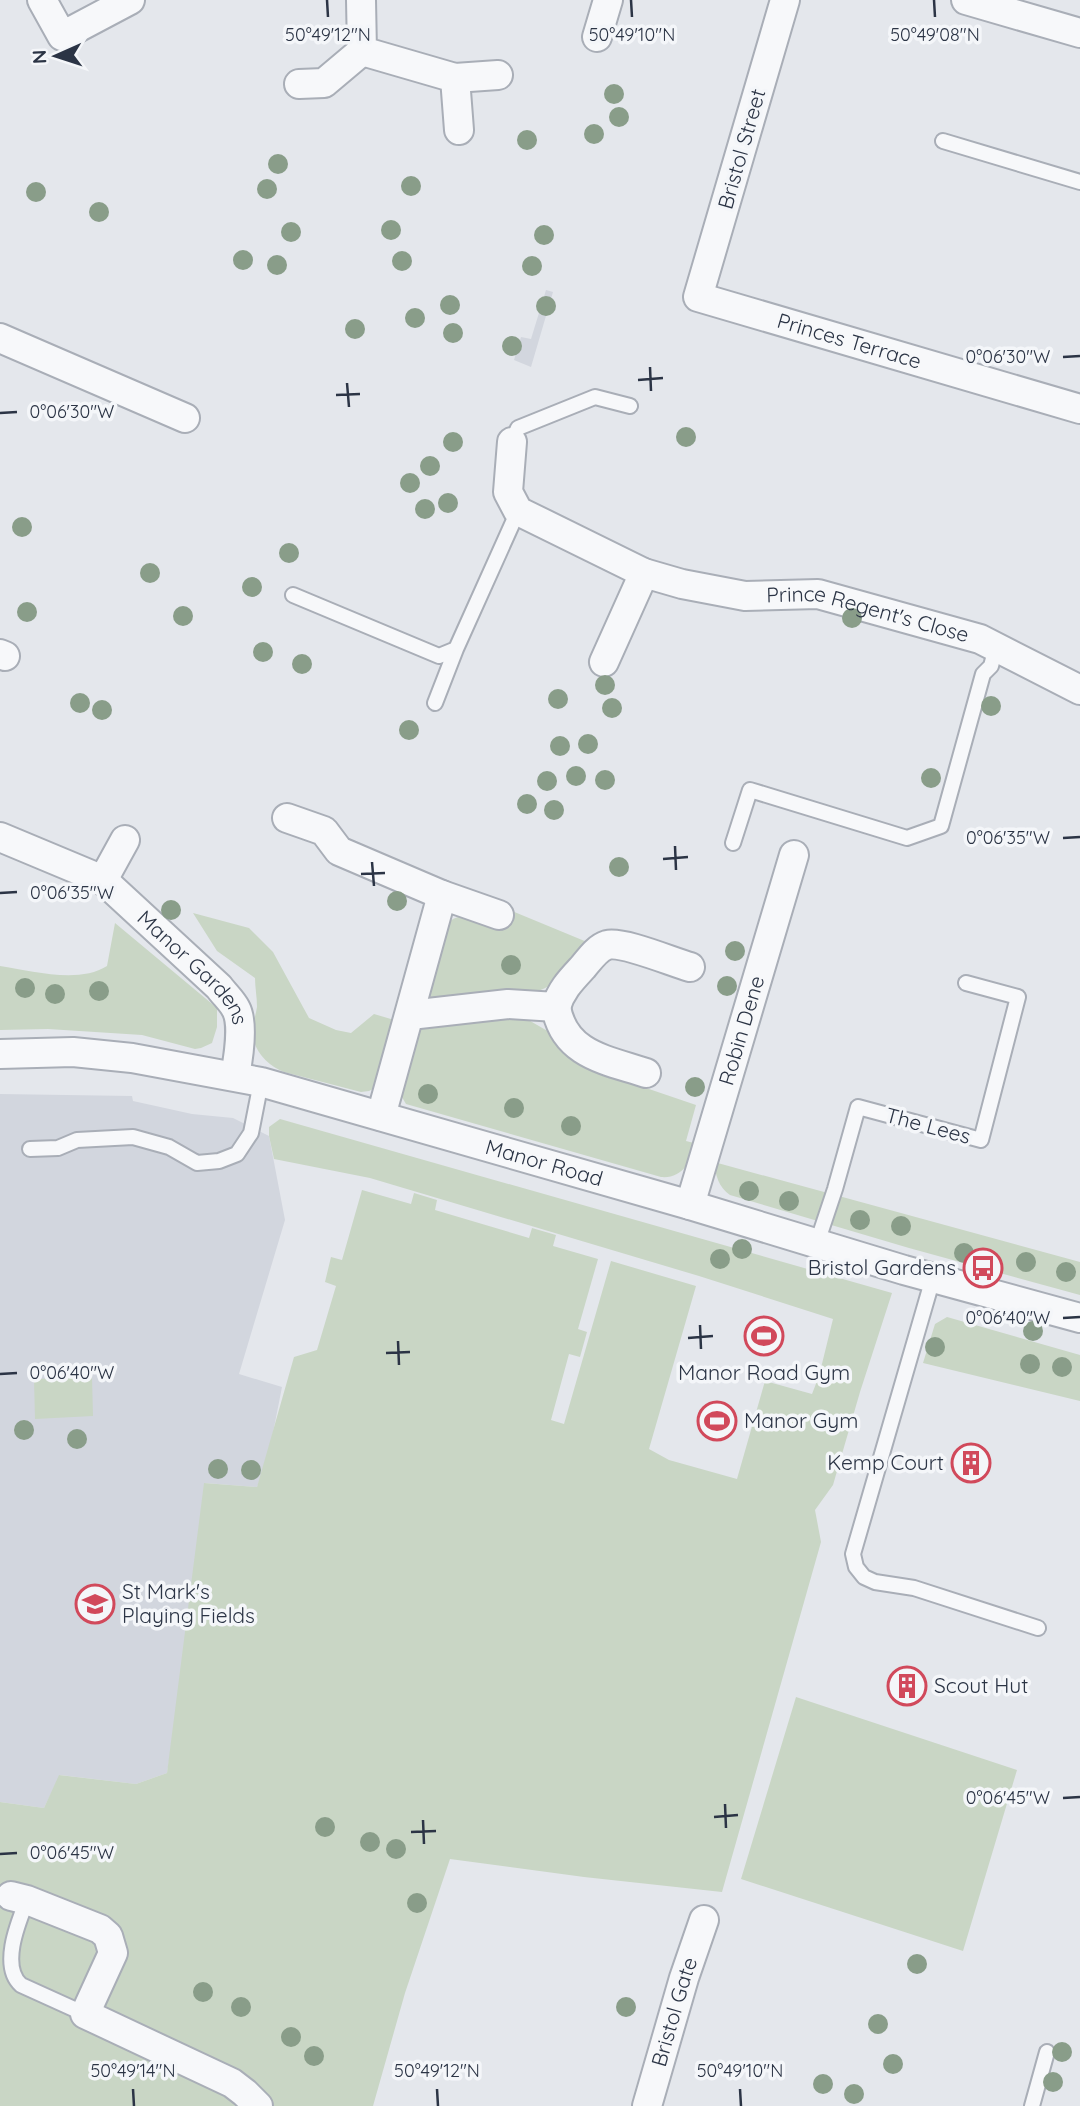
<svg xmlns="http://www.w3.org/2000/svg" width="1080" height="2106" font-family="Quicksand,sans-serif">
<rect width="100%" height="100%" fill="#e4e7ec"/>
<!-- built -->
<path fill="#d2d6de" d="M 546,290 L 553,292 L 531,367 L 514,360 L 521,337 L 531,339 Z
M 0,1094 L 132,1096 L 133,1101 L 192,1114 L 233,1118 L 269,1136 L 285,1220 L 239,1374 L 282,1387 L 268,1458 L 257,1487 L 205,1483 L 175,1724 L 167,1773 L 136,1784 L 60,1775 L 44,1808 L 0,1802 Z"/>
<!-- green -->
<path fill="#c9d6c5" d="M 512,911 L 587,942 C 577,954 564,976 552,984 C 527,1002 459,1000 428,1002 L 425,992 L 447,924 C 462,907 486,922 504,929 Z
M 193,913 L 249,928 L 273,952 L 309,1018 L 336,1030 L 351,1033 L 374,1014 L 401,1022 L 377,1087 L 369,1091 L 361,1092 L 284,1072 C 267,1065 251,1049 253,1029 C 253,1022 256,1014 257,1007 C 257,997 255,987 255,978 L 217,951 Z
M 115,923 L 217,1008 L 217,1027 L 212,1043 L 201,1048 L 195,1049 L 142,1035 L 48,1029 L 0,1030 L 0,966 C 32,971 79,984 107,966 Z
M 473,1014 L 525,1018 L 551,1033 L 599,1072 L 696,1105 L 686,1141 L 698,1144 C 691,1161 682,1179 661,1177 L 406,1104 L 399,1092 L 418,1030 L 439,1021 Z
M 280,1119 L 892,1293 L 860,1392 L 833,1485 L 815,1510 L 821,1542 L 722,1892 L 584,1877 L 450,1859 L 405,1993 L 373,2106 L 0,2106 L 0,1802 L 44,1808 L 59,1775 L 136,1784 L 167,1773 L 204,1483 L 257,1487 L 294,1357 L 317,1350 L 336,1286 L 325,1282 L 331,1257 L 342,1260 L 362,1190 L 411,1204 L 414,1193 L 437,1200 L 435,1210 L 529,1238 L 532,1228 L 556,1235 L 553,1246 L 598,1259 L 578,1329 L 587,1332 L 580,1357 L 569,1354 L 551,1420 L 564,1424 L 611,1261 L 696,1286 L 649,1449 L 669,1460 L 737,1479 L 765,1381 L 812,1394 L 819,1376 L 833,1319 L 699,1276 L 370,1178 L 274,1159 L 269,1136 L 269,1127 Z
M 714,1162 L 1080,1262 L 1080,1295 L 909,1248 L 730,1195 C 719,1188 715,1174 714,1162 Z
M 947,1317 L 1080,1355 L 1080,1401 L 923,1363 L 935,1324 Z
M 92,1377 L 93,1416 L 35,1419 L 34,1379 Z
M 796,1697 L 1017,1770 L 963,1951 L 741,1879 Z"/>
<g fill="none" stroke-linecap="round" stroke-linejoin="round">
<defs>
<path id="lane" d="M 943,141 L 1080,182
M 512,442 L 518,428 L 595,397 L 630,406
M 293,595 L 439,656 L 456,649 L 518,511
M 435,703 L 456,649
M 733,843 L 750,790 L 907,838 L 941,826 L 983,674 L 991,666 L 996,647
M 30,1149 L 58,1148 L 77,1140 L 133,1137 L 169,1147 L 197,1163 L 219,1161 L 237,1154 L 251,1133 L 261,1082
M 817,1243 L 835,1189 L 858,1107 L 981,1140 L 1018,997 L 966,983
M 933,1278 L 853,1554 L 856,1567 L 864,1577 L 875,1582 L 914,1588 L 1038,1628
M 27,1900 C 18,1923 0,1966 21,1985 L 85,2014
M 1032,2106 L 1047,2052"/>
<g id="street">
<path d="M 42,0 L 62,36 L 130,0"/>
<path d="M 361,0 L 362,51 L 455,78 L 459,130"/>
<path id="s1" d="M 785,0 L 698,297 L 1080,409"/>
<path d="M 966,0 L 1080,33"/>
<path d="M 597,37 L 608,0"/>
<path d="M 455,78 L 498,75"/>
<path d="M 299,84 L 324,83 L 362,51"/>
<path d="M 0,338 L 185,418"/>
<path id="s2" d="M 512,442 L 508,492 L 518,511 L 644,573 L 682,584 L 745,596 L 818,594 L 980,639 L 1080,690"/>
<path d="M 0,654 L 5,656"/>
<path d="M 604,662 L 644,573"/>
<path d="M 287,818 L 324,831 L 339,851 L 442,895 L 381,1116"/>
<path id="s3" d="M 0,837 L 103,880 L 219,987 C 224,994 232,1001 236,1009 C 244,1024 238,1060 235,1076"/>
<path d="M 103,880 L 125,840"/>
<path d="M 442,895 L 499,915"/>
<path d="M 556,1007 C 564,1055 607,1060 646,1073"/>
<path d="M 411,1012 L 419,1014 L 508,1004 L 556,1007 C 561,990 571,980 583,967 C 589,960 597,948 607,945 C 623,941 672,962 690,967"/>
<path id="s4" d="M 0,1054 L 73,1052 L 132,1058 L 261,1082 L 690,1205 L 904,1270 L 1080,1318"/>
<path id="s5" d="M 690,1205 L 794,855"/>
<path d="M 11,1896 L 27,1900 L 100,1929 L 108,1936 L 113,1953 L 85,2014 L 232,2083 L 245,2093 L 258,2106"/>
<path id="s6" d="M 647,2106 L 684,1978 L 704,1920"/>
</g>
</defs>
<!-- lane casing -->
<use href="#lane" stroke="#a9aeb7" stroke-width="18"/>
<!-- street casing -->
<use href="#street" stroke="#a9aeb7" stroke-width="32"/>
<!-- lane -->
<use href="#lane" stroke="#f7f8fa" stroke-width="14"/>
<!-- street -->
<use href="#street" stroke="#f7f8fa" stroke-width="28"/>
</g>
<!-- trees -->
<g fill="#899d89">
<circle cx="614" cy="94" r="10"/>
<circle cx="619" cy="117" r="10"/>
<circle cx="594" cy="134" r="10"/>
<circle cx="527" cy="140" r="10"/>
<circle cx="278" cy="164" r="10"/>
<circle cx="411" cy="186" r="10"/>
<circle cx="267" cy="189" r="10"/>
<circle cx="36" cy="192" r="10"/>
<circle cx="99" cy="212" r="10"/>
<circle cx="391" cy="230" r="10"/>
<circle cx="291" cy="232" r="10"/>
<circle cx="544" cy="235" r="10"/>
<circle cx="243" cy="260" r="10"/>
<circle cx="402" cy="261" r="10"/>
<circle cx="277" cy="265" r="10"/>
<circle cx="532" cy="266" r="10"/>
<circle cx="450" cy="305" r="10"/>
<circle cx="546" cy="306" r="10"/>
<circle cx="415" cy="318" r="10"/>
<circle cx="355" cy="329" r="10"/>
<circle cx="453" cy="333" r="10"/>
<circle cx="512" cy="346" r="10"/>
<circle cx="686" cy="437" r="10"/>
<circle cx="453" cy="442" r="10"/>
<circle cx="430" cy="466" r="10"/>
<circle cx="410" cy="483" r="10"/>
<circle cx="448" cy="503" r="10"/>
<circle cx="425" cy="509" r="10"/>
<circle cx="22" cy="527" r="10"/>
<circle cx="289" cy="553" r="10"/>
<circle cx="150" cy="573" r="10"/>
<circle cx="252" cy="587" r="10"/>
<circle cx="27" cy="612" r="10"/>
<circle cx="183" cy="616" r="10"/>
<circle cx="852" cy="618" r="10"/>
<circle cx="263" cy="652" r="10"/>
<circle cx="302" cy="664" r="10"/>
<circle cx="605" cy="685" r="10"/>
<circle cx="558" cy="699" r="10"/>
<circle cx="80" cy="703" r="10"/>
<circle cx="991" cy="706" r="10"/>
<circle cx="612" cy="708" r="10"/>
<circle cx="102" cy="710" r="10"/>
<circle cx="409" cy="730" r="10"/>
<circle cx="588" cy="744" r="10"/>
<circle cx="560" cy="746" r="10"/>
<circle cx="576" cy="776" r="10"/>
<circle cx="931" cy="778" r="10"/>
<circle cx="605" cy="780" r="10"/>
<circle cx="547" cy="781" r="10"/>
<circle cx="527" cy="804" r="10"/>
<circle cx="554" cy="810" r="10"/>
<circle cx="619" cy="867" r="10"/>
<circle cx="397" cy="901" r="10"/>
<circle cx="171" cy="910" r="10"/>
<circle cx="735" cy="951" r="10"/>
<circle cx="511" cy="965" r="10"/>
<circle cx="727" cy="986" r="10"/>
<circle cx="25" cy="988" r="10"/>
<circle cx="99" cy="991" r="10"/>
<circle cx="55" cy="994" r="10"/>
<circle cx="695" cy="1087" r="10"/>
<circle cx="428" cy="1094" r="10"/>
<circle cx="514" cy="1108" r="10"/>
<circle cx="571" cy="1126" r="10"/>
<circle cx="749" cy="1191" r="10"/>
<circle cx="789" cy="1201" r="10"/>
<circle cx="860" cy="1220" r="10"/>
<circle cx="901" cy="1226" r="10"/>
<circle cx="742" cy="1249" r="10"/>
<circle cx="964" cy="1253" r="10"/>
<circle cx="720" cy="1259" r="10"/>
<circle cx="1026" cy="1262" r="10"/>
<circle cx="1066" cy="1272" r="10"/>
<circle cx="1033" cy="1331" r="10"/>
<circle cx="935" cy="1347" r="10"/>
<circle cx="1030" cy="1364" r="10"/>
<circle cx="1062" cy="1367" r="10"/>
<circle cx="24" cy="1430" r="10"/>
<circle cx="77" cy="1439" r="10"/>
<circle cx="218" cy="1469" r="10"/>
<circle cx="251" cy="1470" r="10"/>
<circle cx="325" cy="1827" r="10"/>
<circle cx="370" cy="1842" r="10"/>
<circle cx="396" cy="1849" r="10"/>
<circle cx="417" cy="1903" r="10"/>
<circle cx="917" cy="1964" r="10"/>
<circle cx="203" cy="1992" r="10"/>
<circle cx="241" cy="2007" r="10"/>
<circle cx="626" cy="2007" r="10"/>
<circle cx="878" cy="2024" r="10"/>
<circle cx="291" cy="2037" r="10"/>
<circle cx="1062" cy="2052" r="10"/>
<circle cx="314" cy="2056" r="10"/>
<circle cx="893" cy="2064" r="10"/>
<circle cx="1053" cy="2082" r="10"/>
<circle cx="823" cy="2084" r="10"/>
<circle cx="854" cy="2094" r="10"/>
</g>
<!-- ticks -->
<path fill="none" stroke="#2b3445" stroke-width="2.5" d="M 327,0 L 328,17M 631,0 L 632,17M 934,0 L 935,17M 1063,357 L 1080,356M 650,367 L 651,391M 638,380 L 663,378M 347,383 L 349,407M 336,395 L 360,394M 0,413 L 17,412M 1063,838 L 1080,837M 675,846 L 676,870M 663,859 L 688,857M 372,862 L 374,886M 361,874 L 385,873M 0,893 L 17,892M 1063,1318 L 1080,1317M 700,1325 L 701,1349M 688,1338 L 713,1336M 398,1341 L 399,1365M 386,1353 L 410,1352M 0,1374 L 17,1373M 1063,1798 L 1080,1797M 725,1804 L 726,1828M 714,1817 L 738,1815M 423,1820 L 424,1844M 411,1832 L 436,1831M 0,1854 L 17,1853M 133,2089 L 134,2106M 437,2089 L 438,2106M 740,2089 L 741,2106"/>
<!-- icons -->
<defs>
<symbol id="bus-ring" viewBox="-11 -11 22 22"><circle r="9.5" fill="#f4f6f9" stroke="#d1495b" stroke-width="1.5"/><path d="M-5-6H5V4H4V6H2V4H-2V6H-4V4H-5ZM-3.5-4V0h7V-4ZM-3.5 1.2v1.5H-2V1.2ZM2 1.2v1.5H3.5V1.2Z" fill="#d1495b"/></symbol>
<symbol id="stadium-ring" viewBox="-11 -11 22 22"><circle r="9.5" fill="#f4f6f9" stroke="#d1495b" stroke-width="1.5"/><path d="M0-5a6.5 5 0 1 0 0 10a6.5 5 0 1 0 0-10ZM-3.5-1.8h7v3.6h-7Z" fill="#d1495b"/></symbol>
<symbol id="building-ring" viewBox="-11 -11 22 22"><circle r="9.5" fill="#f4f6f9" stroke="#d1495b" stroke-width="1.5"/><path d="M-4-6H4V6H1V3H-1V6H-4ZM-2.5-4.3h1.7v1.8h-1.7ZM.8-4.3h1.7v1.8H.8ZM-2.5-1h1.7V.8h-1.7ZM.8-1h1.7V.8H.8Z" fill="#d1495b"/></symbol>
<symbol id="school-ring" viewBox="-11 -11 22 22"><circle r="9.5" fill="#f4f6f9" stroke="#d1495b" stroke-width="1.5"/><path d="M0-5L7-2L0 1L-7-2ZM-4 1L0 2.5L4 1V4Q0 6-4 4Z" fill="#d1495b"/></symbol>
</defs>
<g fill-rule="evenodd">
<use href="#bus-ring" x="961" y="1246" width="44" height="44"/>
<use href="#stadium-ring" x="742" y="1314" width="44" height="44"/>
<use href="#stadium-ring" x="695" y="1399" width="44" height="44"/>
<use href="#building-ring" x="949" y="1441" width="44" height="44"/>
<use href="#school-ring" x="73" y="1582" width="44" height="44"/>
<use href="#building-ring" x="885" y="1664" width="44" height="44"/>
</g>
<g text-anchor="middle" stroke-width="7" stroke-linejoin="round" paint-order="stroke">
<!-- street labels -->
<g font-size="21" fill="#2b3445" stroke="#f4f6f9">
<text transform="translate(742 149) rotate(-74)" y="7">Bristol Street</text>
<text dy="7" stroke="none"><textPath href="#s1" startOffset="467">Princes Terrace</textPath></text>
<text dy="7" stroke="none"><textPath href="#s2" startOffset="441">Prince Regent's Close</textPath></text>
<text dy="7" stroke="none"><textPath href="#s3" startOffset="238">Manor Gardens</textPath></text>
<text dy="7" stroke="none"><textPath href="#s5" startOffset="182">Robin Dene</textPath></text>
<text transform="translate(928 1126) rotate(15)" y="7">The Lees</text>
<text dy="7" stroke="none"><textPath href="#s4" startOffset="558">Manor Road</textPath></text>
<text dy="7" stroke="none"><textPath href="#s6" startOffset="98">Bristol Gate</textPath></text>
</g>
<!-- poi labels -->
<g font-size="21" fill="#2b3445" stroke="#f4f6f9" text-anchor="start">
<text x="956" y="1275" text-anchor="end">Bristol Gardens</text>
<text x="764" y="1380" text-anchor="middle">Manor Road Gym</text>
<text x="744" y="1428">Manor Gym</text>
<text x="944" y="1470" text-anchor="end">Kemp Court</text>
<text x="122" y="1599">St Mark's<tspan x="122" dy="24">Playing Fields</tspan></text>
<text x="934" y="1693">Scout Hut</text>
</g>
</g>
<g font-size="18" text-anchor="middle" fill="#2b3445" stroke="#f4f6f9" stroke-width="7" stroke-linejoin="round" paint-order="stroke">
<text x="328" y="41">50°49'12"N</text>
<text x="632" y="41">50°49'10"N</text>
<text x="935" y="41">50°49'08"N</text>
<text x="1008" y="363">0°06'30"W</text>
<text x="72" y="418">0°06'30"W</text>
<text x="1008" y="844">0°06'35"W</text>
<text x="72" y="899">0°06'35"W</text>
<text x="1008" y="1324">0°06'40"W</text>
<text x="72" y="1379">0°06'40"W</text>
<text x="1008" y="1804">0°06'45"W</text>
<text x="72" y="1859">0°06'45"W</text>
<text x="133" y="2077">50°49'14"N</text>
<text x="437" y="2077">50°49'12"N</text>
<text x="740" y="2077">50°49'10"N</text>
</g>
<!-- north arrow -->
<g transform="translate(56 56) rotate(267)" stroke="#f4f6f9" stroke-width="5" paint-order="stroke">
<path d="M0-5L12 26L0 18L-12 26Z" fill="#2b3445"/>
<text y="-10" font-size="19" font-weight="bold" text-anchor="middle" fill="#2b3445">N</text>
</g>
</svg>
